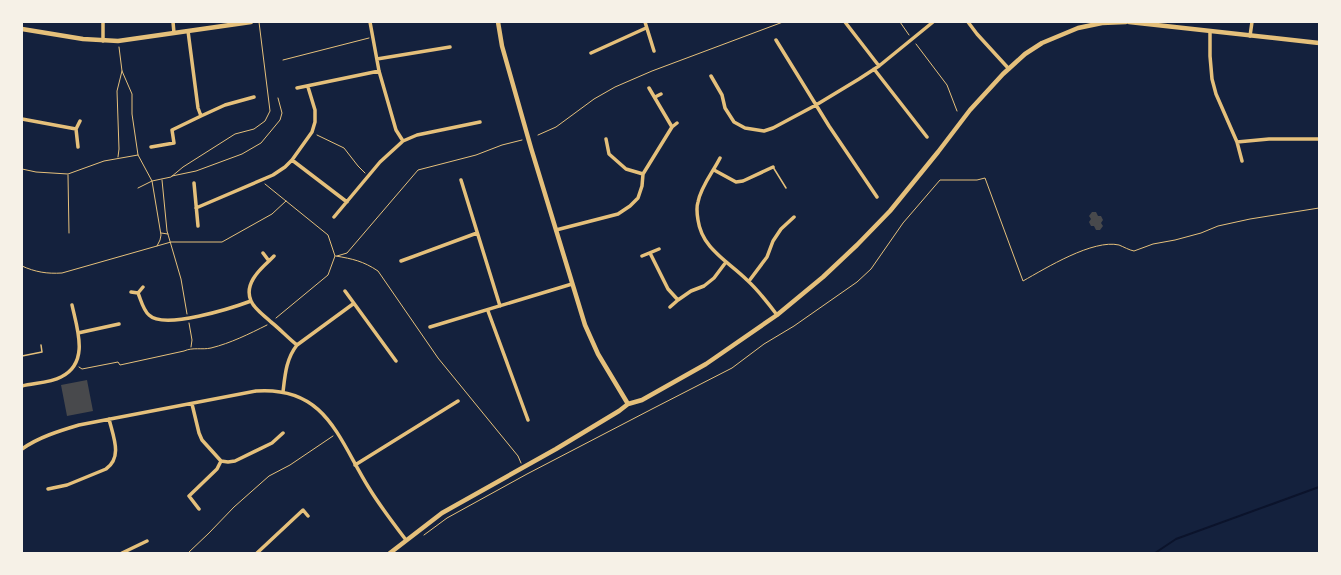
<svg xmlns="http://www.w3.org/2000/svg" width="1341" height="575" font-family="'Crimson Pro',serif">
<rect width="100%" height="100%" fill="#14213d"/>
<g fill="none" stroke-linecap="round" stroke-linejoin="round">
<!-- stream -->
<path stroke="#0b132b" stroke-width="2" d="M 1155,553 L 1176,539 L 1319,487"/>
</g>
<!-- building -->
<path fill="#48494c" d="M 1092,212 L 1096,212 L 1098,216 L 1101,216 L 1103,220 L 1101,223 L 1103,226 L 1100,230 L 1096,230 L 1094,226 L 1091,226 L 1089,222 L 1091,219 L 1089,216 Z
M 87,380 L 93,411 L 67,416 L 61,385 Z"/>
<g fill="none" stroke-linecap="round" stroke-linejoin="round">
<!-- path -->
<path stroke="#e5c07b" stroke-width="1" d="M 900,22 L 909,35
M 916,44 L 947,85 L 957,111
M 119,47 L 122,71 L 132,94 L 132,114 L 138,155 L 152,181 L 161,235 L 160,240 L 157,246
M 283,60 L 369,38
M 317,135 L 344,148 L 358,166 L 365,173
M 538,135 L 556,127 L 594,99 L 615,87 L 652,71 L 783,22
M 118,157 L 119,149 L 117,91 L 122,71
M 22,169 L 36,172 L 68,174 L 104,161 L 138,155
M 68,175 L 69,233
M 172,176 L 196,171 L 242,154 L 261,143 L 280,120 L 282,113 L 278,98
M 162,180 L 167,231 L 181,279 L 187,314
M 265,184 L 328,235 L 335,256
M 138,188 L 152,181 L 171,177 L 183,167 L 235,134 L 254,129 L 265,121 L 270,111 L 259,22
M 161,233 L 168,234
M 336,256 C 353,259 363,261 378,271 L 438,358 L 518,456 L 521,463
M 337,256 L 347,253 L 418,170 L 476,155 L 502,145 L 522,140
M 22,266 C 35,272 47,274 62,273 L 171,242 L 222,242 L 272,214 L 286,201
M 276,318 L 328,275 L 335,256
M 189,323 L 192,340 L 191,347
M 79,367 L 82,369 L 118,362 L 120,365 L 184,351 C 193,347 202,350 211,348 C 231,343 249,334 267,325
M 424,535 L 447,518 L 527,474 L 652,409 L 732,368 L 764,344 L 794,326 L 857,282 L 871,269 L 903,223 L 940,180 L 977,180 L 985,178 L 1023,281 C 1046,268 1093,239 1119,245 C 1124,247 1129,250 1134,251 L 1153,244 L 1175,240 L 1201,233 L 1218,226 L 1250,219 L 1319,208
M 188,553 L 209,533 L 234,507 L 269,476 L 290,465 L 333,436"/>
<!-- service -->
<path stroke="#e5c07b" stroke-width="1.5" d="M 773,167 L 786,188
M 22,356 L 42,352 L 41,345"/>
<!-- minor -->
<path stroke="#e5c07b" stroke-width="3.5" d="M 173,22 L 174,33
M 370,22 L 379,71 L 396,130 L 403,141
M 645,22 L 654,51
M 845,22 L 879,66
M 968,22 L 977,34 L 1009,69
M 188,31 L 198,108 L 201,116 L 225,105 L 254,97
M 1210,31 L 1210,56 L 1212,79 L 1216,94 L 1237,142 L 1269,139 L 1319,139
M 1250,36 L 1252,22
M 776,40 L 829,126 L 877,197
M 103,41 L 103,22
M 591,53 L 646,28
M 377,59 L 450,47
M 874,69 L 927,137
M 711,76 L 722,95 L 725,108 L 734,122 L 745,128 L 764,131 L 773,128 L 816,105 L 859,79 L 879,66 L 933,22
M 297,88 L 379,71
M 655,97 L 661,94
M 22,119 L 76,129
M 672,127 L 677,123
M 606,139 L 609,154 L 626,169 L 643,174
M 1237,142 L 1242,161
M 78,147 L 76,129 L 80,121
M 151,147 L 174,143 L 172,130 L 201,116
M 720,158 C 713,172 701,186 698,202 C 696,208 697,214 698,220 C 702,249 728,261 747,280 C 758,290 768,303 777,315
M 292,160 L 347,202
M 714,170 L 736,182 L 743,181 L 773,167
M 461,180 L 500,306
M 194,183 L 198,226
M 196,208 L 273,175 L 285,167 L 292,160 L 312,132 L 315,122 L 315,110 L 308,87
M 334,217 L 380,162 L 403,141 L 417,135 L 480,122
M 556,230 L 618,214 L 630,206 L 638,198 L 642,186 L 643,174 L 672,127 L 649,88
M 263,253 L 269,261 C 258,271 244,285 251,301 C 255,310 265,316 271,322 C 280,329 288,338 297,345
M 650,253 L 668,289 L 678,300 L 691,291 L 704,286 L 714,278 L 726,262
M 642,256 L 659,249
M 269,261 L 274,256
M 401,261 L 477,233
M 749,281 L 767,257 L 773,241 L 781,229 L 794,217
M 345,291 L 396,361
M 131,292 L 138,293
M 138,293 C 141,300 143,310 149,315 C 164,330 232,308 251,301
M 138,293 L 143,287
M 670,307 L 678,300
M 488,311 L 528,420
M 430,327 L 572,284
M 78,333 L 119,324
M 22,386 C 34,383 50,383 61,377 C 90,363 77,328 72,305
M 283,392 C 285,375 286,359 297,345 L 353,304
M 192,404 L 199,433 L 202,440 L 221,461 L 228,462 L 235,461 L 272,443 L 283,433
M 22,449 C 39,437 59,431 79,425 L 256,391 C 326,386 338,438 369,488 C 380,506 393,523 406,540
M 355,465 L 458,401
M 48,489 L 67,485 L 106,469 C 123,457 113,436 109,419
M 199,509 L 189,496 L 217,469 L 221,461
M 122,553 L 147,541
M 257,553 L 303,510 L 308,516"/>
<!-- tertiary -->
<path stroke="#e5c07b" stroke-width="4.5" d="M 498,22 L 502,46 L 531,148 L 585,325 L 598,354 L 628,404
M 1129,22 L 1319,43
M 22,29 L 83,39 L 118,41 L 251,22
M 390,553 L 442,513 L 556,449 L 619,411 L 628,404 L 642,400 L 706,364 L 777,315 L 823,277 L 857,245 L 890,211 L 938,152 L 970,110 L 1003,74 L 1025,54 L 1042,43 L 1078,28 L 1102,23 L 1126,22"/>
</g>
<!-- border -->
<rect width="1341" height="575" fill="none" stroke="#f6f1e7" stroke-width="46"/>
</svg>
